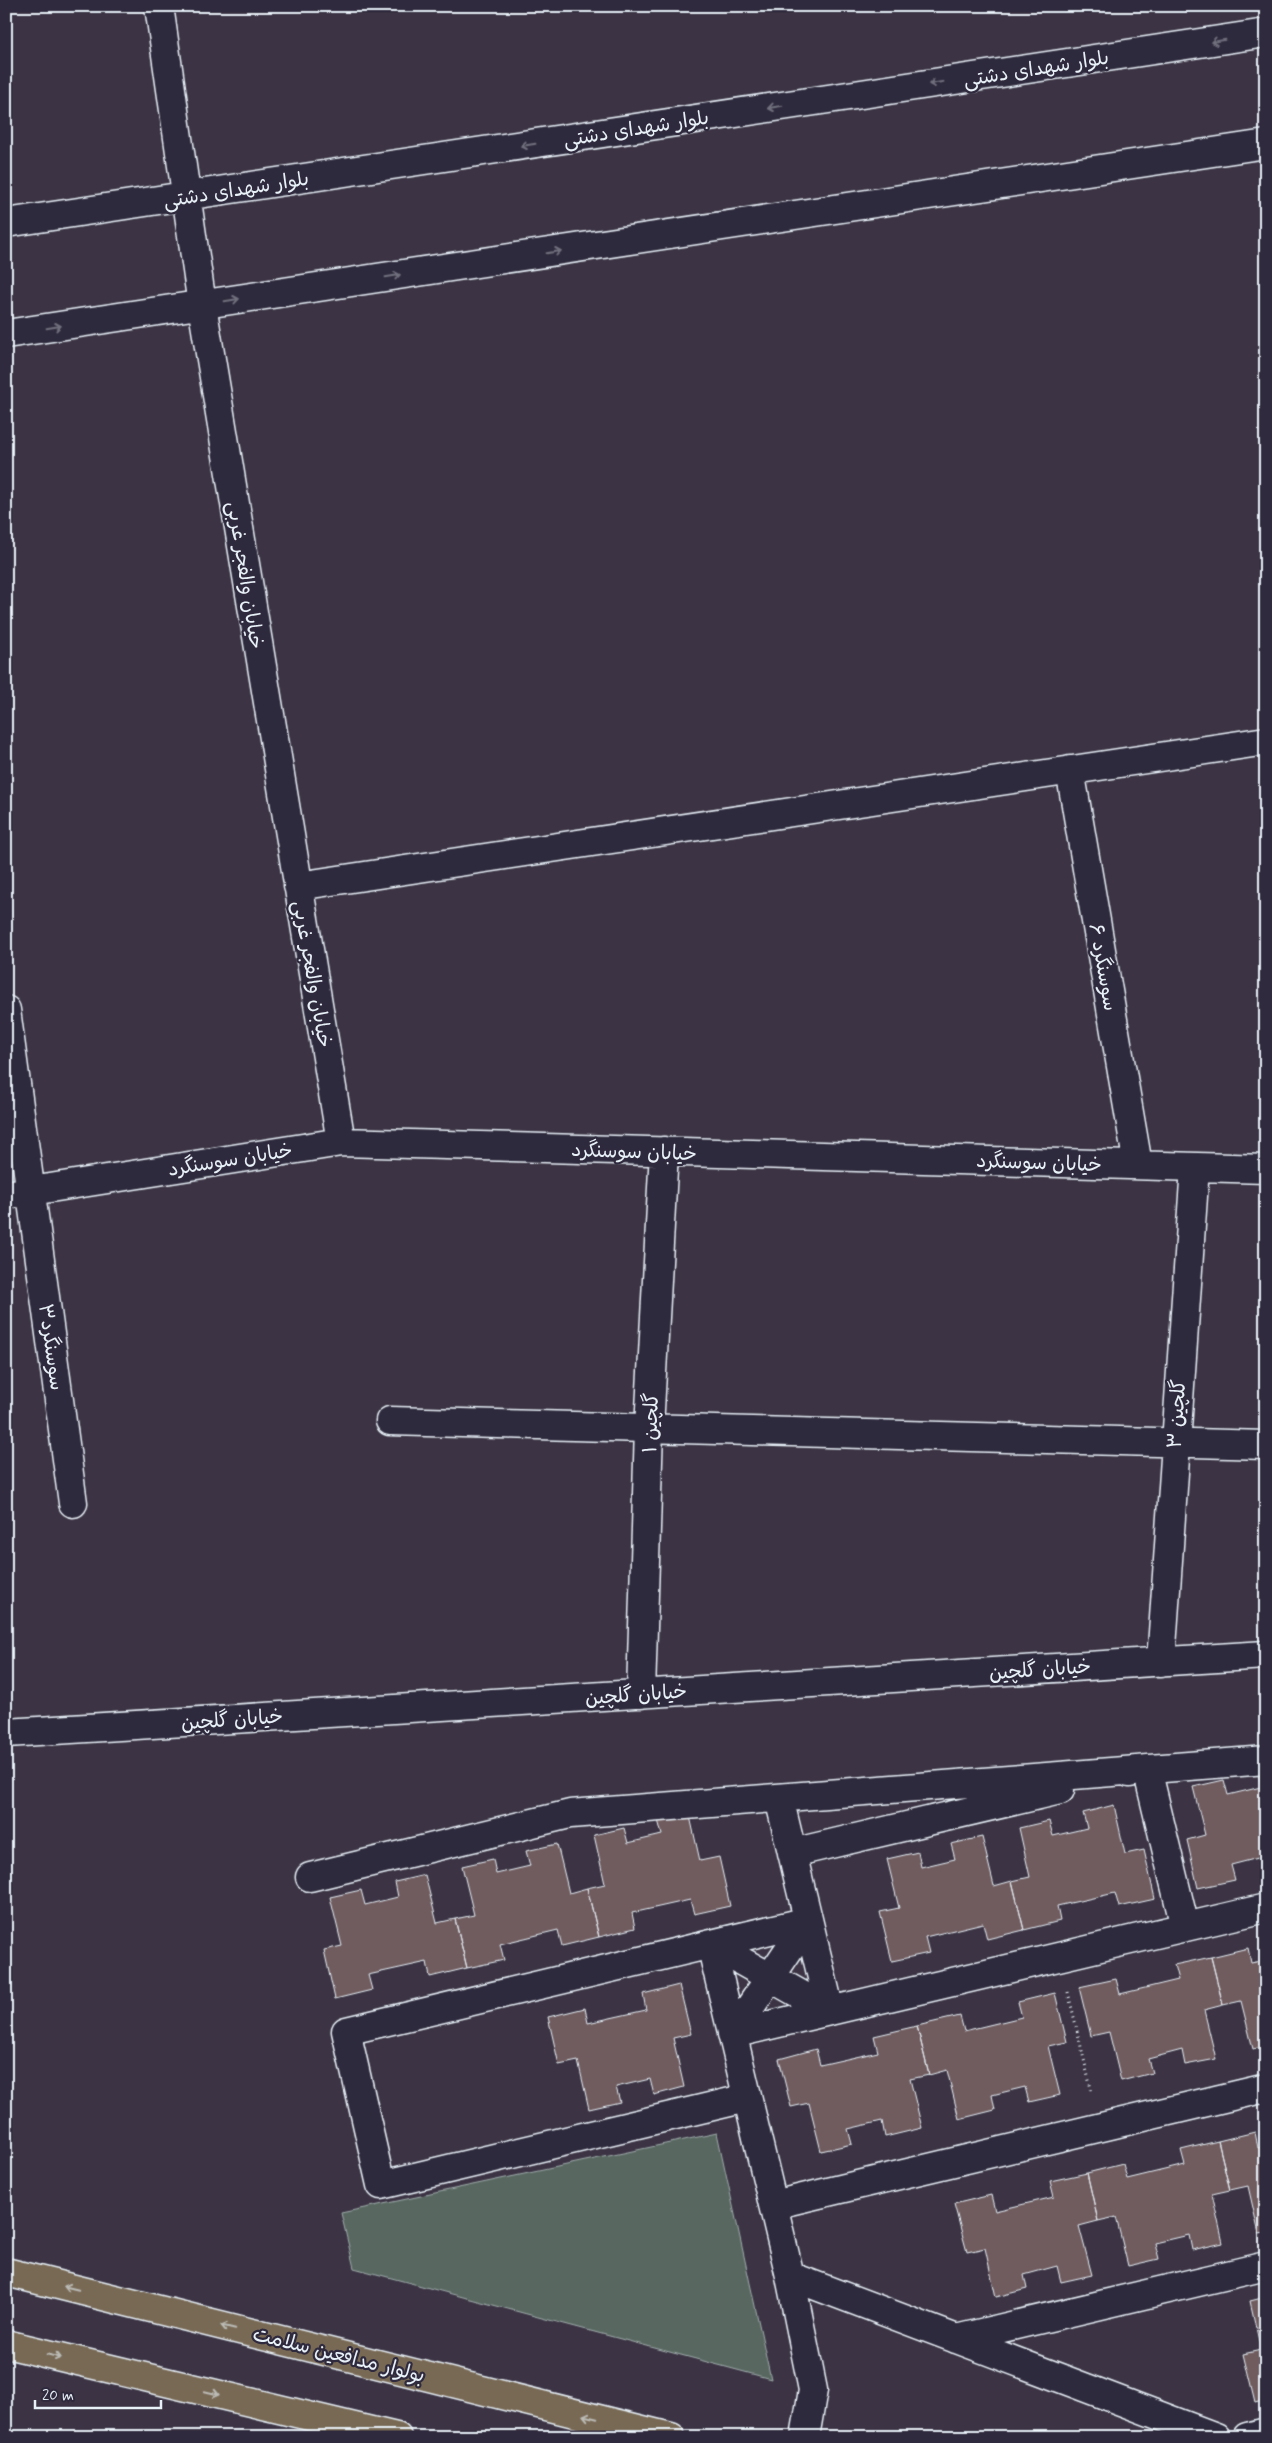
<svg xmlns="http://www.w3.org/2000/svg" width="1272" height="2443" font-family="Mynerve,'Playpen Sans Arabic',sans-serif">
<rect width="100%" height="100%" fill="#3c3444"/>
<filter id="ink" filterUnits="userSpaceOnUse"><feTurbulence type="fractalNoise" baseFrequency=".02" numOctaves="2"/><feDisplacementMap in="SourceGraphic" scale="10" xChannelSelector="R" yChannelSelector="G"/><feConvolveMatrix kernelMatrix="1 2 1 2 8 2 1 2 1" color-interpolation-filters="sRGB"/></filter>
<g filter="url(#ink)">
<!-- green -->
<path fill="#586860" stroke="#a0acac" d="M 717,2133 L 771,2379 L 354,2268 L 341,2213 Z"/>
<!-- building -->
<path fill="#705c5e" stroke="#e8f1f8" d="M 1266,1769 L 1266,1856 L 1231,1865 L 1235,1880 L 1198,1888 L 1187,1840 L 1205,1835 L 1193,1787 L 1224,1780 L 1228,1795 L 1261,1787 L 1258,1771 Z
M 1114,1805 L 1125,1854 L 1144,1850 L 1155,1899 L 1119,1907 L 1115,1893 L 1057,1906 L 1060,1921 L 1024,1930 L 1012,1881 L 1030,1877 L 1019,1828 L 1049,1821 L 1053,1836 L 1087,1828 L 1083,1813 Z
M 689,1812 L 700,1861 L 719,1857 L 730,1906 L 694,1914 L 690,1900 L 632,1913 L 635,1928 L 599,1937 L 587,1888 L 605,1884 L 594,1835 L 624,1828 L 628,1843 L 662,1835 L 658,1820 Z
M 982,1837 L 994,1886 L 1012,1881 L 1024,1930 L 987,1939 L 983,1923 L 925,1937 L 929,1953 L 892,1961 L 880,1912 L 899,1908 L 887,1859 L 918,1852 L 921,1867 L 955,1859 L 951,1844 Z
M 557,1844 L 569,1893 L 587,1888 L 599,1937 L 562,1946 L 558,1930 L 500,1944 L 504,1960 L 467,1968 L 455,1919 L 474,1915 L 462,1866 L 493,1859 L 496,1874 L 530,1866 L 526,1851 Z
M 425,1875 L 437,1923 L 455,1919 L 467,1968 L 430,1977 L 427,1962 L 368,1975 L 372,1990 L 335,1999 L 324,1950 L 342,1946 L 330,1897 L 361,1890 L 365,1905 L 398,1897 L 395,1882 Z
M 1248,1948 L 1251,1963 L 1266,1960 L 1266,2046 L 1253,2049 L 1241,2001 L 1223,2005 L 1211,1957 Z
M 1211,1957 L 1223,2005 L 1204,2010 L 1216,2059 L 1185,2065 L 1182,2050 L 1148,2059 L 1152,2073 L 1121,2081 L 1109,2032 L 1091,2036 L 1079,1987 L 1116,1979 L 1120,1994 L 1178,1980 L 1174,1965 Z
M 679,1985 L 691,2034 L 673,2038 L 684,2087 L 654,2095 L 650,2079 L 616,2087 L 620,2102 L 589,2109 L 578,2061 L 559,2065 L 548,2017 L 585,2008 L 588,2023 L 646,2010 L 643,1994 Z
M 1055,1993 L 1067,2042 L 1048,2046 L 1060,2095 L 1029,2102 L 1025,2087 L 992,2095 L 995,2110 L 959,2119 L 947,2070 L 929,2075 L 917,2026 L 960,2016 L 964,2031 L 1022,2017 L 1018,2002 Z
M 917,2026 L 929,2075 L 910,2079 L 922,2128 L 885,2137 L 882,2121 L 848,2129 L 852,2144 L 821,2151 L 809,2103 L 791,2107 L 779,2059 L 816,2049 L 820,2065 L 878,2052 L 874,2036 Z
M 1255,2132 L 1258,2148 L 1266,2146 L 1266,2233 L 1259,2234 L 1248,2186 L 1230,2190 L 1218,2141 Z
M 1218,2141 L 1230,2190 L 1212,2194 L 1223,2243 L 1192,2250 L 1189,2235 L 1155,2243 L 1159,2259 L 1128,2266 L 1116,2217 L 1098,2221 L 1087,2173 L 1123,2164 L 1127,2179 L 1185,2165 L 1181,2150 Z
M 1087,2173 L 1098,2221 L 1079,2226 L 1092,2275 L 1061,2282 L 1057,2266 L 1024,2275 L 1027,2289 L 996,2297 L 985,2248 L 967,2252 L 954,2204 L 991,2195 L 995,2211 L 1054,2197 L 1050,2181 Z
M 1266,2297 L 1266,2400 L 1255,2403 L 1243,2354 L 1261,2350 L 1250,2301 Z"/>
<g fill="none" stroke-linecap="round" stroke-linejoin="round">
<defs>
<path id="minor" d="M 159,6 L 202,305 L 341,1142
M 6,223 L 1266,33
M 6,334 L 1266,144
M 1070,770 L 1138,1165
M 298,886 L 1266,741
M 6,1010 L 73,1503
M 6,1195 L 341,1142 L 1266,1169
M 390,1421 L 1266,1445
M 1161,1662 L 1195,1167
M 641,1694 L 649,1428 L 664,1151
M 6,1733 L 1266,1655
M 1129,1773 L 1147,1769 L 1185,1927
M 779,1798 L 830,2011
M 792,1853 L 1060,1790
M 310,1877 L 570,1814 L 1266,1760
M 711,1944 L 790,2276 L 813,2390 L 805,2437
M 711,1944 L 830,2011
M 732,2034 L 1266,1908
M 732,2034 L 808,1921
M 747,2098 L 381,2185 L 346,2031 L 808,1921
M 773,2205 L 1266,2088
M 790,2276 L 1216,2437
M 956,2339 L 1266,2266
M 1247,2437 L 1266,2432"/>
<path id="major" d="M 6,2272 L 671,2437
M 6,2344 L 397,2437"/>
</defs>
<!-- minor casing -->
<use href="#minor" stroke="#e8f1f8" stroke-width="31"/>
<!-- major casing -->
<use href="#major" stroke="#e8f1f8" stroke-width="31"/>
<!-- path -->
<path stroke="#e8f1f8" stroke-width="3" stroke-dasharray="1 4" stroke-linecap="butt" d="M 1068,1992 L 1092,2093"/>
<!-- minor -->
<use href="#minor" stroke="#2f2a3d" stroke-width="28"/>
<!-- major -->
<use href="#major" stroke="#786954" stroke-width="28"/>
</g>
<!-- one-way arrows -->
<defs><path id="oneway-shaft" d="M-6 0H5M1.5-3L5.5 0L1.5 3" fill="none" stroke-width="1.6" stroke-linecap="round" stroke-linejoin="round" transform="scale(1.25)"/></defs>
<g stroke="#70707e">
<use href="#oneway-shaft" transform="translate(1218 41) rotate(171)"/>
<use href="#oneway-shaft" transform="translate(936 83) rotate(171)"/>
<use href="#oneway-shaft" transform="translate(775 107) rotate(171)"/>
<use href="#oneway-shaft" transform="translate(528 145) rotate(171)"/>
<use href="#oneway-shaft" transform="translate(554 252) rotate(-9)"/>
<use href="#oneway-shaft" transform="translate(393 276) rotate(-9)"/>
<use href="#oneway-shaft" transform="translate(232 300) rotate(-9)"/>
<use href="#oneway-shaft" transform="translate(54 327) rotate(-9)"/>
</g>
<g stroke="#bbbbb6">
<use href="#oneway-shaft" transform="translate(71 2288) rotate(-166)"/>
<use href="#oneway-shaft" transform="translate(228 2327) rotate(-166)"/>
<use href="#oneway-shaft" transform="translate(54 2356) rotate(13)"/>
<use href="#oneway-shaft" transform="translate(212 2393) rotate(13)"/>
<use href="#oneway-shaft" transform="translate(590 2417) rotate(-166)"/>
</g>
</g>
<g text-anchor="middle" stroke-width="4.5" stroke-linejoin="round" paint-order="stroke">
<!-- street labels -->
<g font-size="20" fill="#e8f1f8" stroke="#2f2a3d">
<text transform="translate(1036 68) rotate(-9)" y="7">بلوار شهدای دشتی</text>
<text transform="translate(636 128) rotate(-9)" y="7">بلوار شهدای دشتی</text>
<text transform="translate(236 189) rotate(-9)" y="7">بلوار شهدای دشتی</text>
<text transform="translate(246 575) rotate(81)" y="7">خیابان والفجر غربی</text>
<text transform="translate(1104 967) rotate(80)" y="7">سوسنگرد ۶</text>
<text transform="translate(313 974) rotate(80)" y="7">خیابان والفجر غربی</text>
<text transform="translate(634 1151) rotate(2)" y="7">خیابان سوسنگرد</text>
<text transform="translate(230 1159) rotate(-9)" y="7">خیابان سوسنگرد</text>
<text transform="translate(1039 1162) rotate(2)" y="7">خیابان سوسنگرد</text>
<text transform="translate(52 1347) rotate(82)" y="7">سوسنگرد۳</text>
<text transform="translate(1176 1414) rotate(-86)" y="7">گلچین ۳</text>
<text transform="translate(650 1423) rotate(-88)" y="7">گلچین ۱</text>
<text transform="translate(1040 1669) rotate(-4)" y="7">خیابان گلچین</text>
<text transform="translate(636 1694) rotate(-4)" y="7">خیابان گلچین</text>
<text transform="translate(232 1719) rotate(-4)" y="7">خیابان گلچین</text>
<text transform="translate(339 2354) rotate(14)" y="7">بولوار مدافعین سلامت</text>
</g>
</g>
<!-- margin -->
<rect width="1272" height="2443" fill="none" stroke="#2f2a3d" stroke-width="25"/>
<rect x="12" y="12" width="1247" height="2418" fill="none" stroke="#e8f1f8" stroke-width="2" filter="url(#ink)"/>
<!-- scale -->
<path d="M35 2400v8h126v-8" fill="none" stroke="#e8f1f8" stroke-width="2.5"/>
<text x="42" y="2400" font-size="15" fill="#e8f1f8" stroke="#2f2a3d" stroke-width="4" paint-order="stroke">20 m</text>
</svg>
